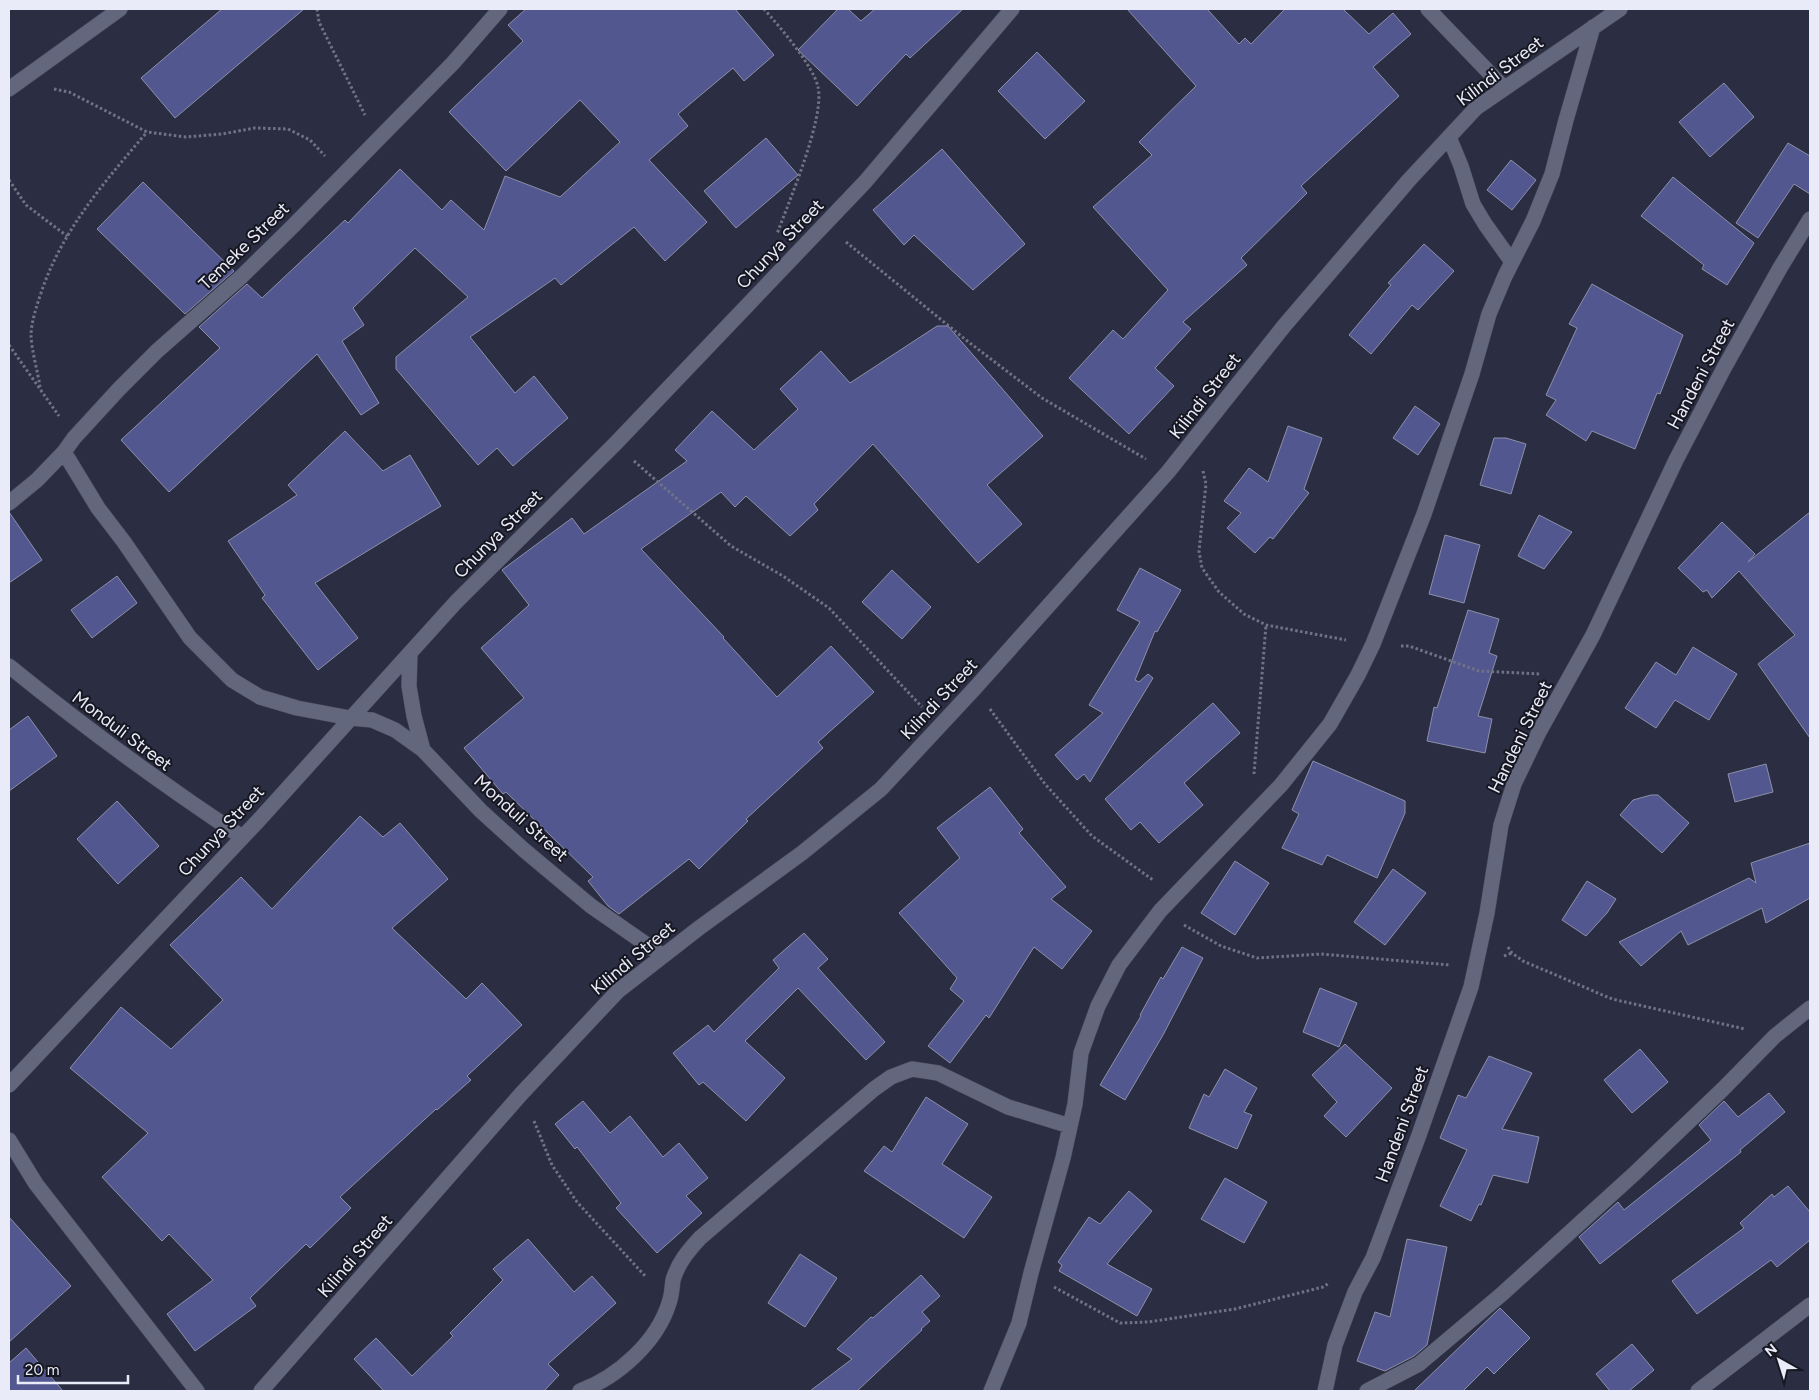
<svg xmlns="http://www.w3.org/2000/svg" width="1819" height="1400" font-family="Figtree,sans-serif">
<rect width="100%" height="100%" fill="#2b2e42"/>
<!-- building -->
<path fill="#525790" stroke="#8d90a9" d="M 222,9 L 304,9 L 175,118 L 141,78 Z
M 526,9 L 735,9 L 774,55 L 744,81 L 733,68 L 678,114 L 688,126 L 649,160 L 707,222 L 665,261 L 634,227 L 561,285 L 555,278 L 470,337 L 515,393 L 534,376 L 568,418 L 513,466 L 497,448 L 478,465 L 396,369 L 396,357 L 468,297 L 415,248 L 353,308 L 364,325 L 342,341 L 379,403 L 361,415 L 317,354 L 169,492 L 121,440 L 220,348 L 199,327 L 247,284 L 262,298 L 345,220 L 348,223 L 400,169 L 442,210 L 451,200 L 484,230 L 505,176 L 560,197 L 620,142 L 580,100 L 506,171 L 449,112 L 523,41 L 508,25 Z
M 838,9 L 848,9 L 861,21 L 875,9 L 963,9 L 910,58 L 906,54 L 857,106 L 798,50 Z
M 1127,9 L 1207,9 L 1239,44 L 1245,38 L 1251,44 L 1285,9 L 1343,9 L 1369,34 L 1393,13 L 1411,34 L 1373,67 L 1399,96 L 1301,186 L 1307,193 L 1241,258 L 1247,265 L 1183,322 L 1191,329 L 1155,368 L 1174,386 L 1129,434 L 1069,378 L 1113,330 L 1123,339 L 1168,290 L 1093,207 L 1152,155 L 1139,142 L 1196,86 Z
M 1037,52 L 1085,101 L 1045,139 L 998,91 Z
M 1724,83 L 1754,117 L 1710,157 L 1679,122 Z
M 766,138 L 798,175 L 736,228 L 704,191 Z
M 1788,143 L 1810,156 L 1810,194 L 1794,184 L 1758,238 L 1736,223 Z
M 942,149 L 1025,244 L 973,290 L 914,235 L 904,245 L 873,210 Z
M 1511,160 L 1536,180 L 1512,210 L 1487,190 Z
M 1673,177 L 1754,243 L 1727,285 L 1702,269 L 1704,265 L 1641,216 Z
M 143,182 L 234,271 L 185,314 L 97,229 Z
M 1424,244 L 1454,271 L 1418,310 L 1412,305 L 1371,354 L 1349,335 L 1391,285 L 1388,283 Z
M 1592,284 L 1683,335 L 1660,394 L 1657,393 L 1635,449 L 1592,431 L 1586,441 L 1546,415 L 1556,400 L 1546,395 L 1577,328 L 1569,324 Z
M 937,326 L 948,326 L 1043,436 L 987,485 L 1022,524 L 978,563 L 873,444 L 814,504 L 818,510 L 790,536 L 746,496 L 735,507 L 721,492 L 641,549 L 724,637 L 723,638 L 777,697 L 831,646 L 874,692 L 818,742 L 823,748 L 746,819 L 748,821 L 699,869 L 689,859 L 619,914 L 608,906 L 588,881 L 593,877 L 506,792 L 503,794 L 464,748 L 524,698 L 481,648 L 529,605 L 502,570 L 572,518 L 584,534 L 687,461 L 675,450 L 712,411 L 754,450 L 798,409 L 780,389 L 821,351 L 850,383 Z
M 1415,406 L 1440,424 L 1418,455 L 1393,438 Z
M 1288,426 L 1322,438 L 1304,489 L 1309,493 L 1273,539 L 1270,537 L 1255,553 L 1227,528 L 1241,513 L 1224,501 L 1249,468 L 1268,482 Z
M 345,431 L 383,471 L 410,455 L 441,506 L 315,583 L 358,638 L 318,670 L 262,598 L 265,595 L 228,541 L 297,495 L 288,485 Z
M 1494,438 L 1506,438 L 1526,444 L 1511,494 L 1480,485 Z
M 9,512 L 42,560 L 9,583 Z
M 1810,512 L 1810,738 L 1758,664 L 1795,635 L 1739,571 L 1712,598 L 1707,590 L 1703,592 L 1678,568 L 1722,522 L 1755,554 L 1748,562 Z
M 1539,515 L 1572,532 L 1544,569 L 1518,556 Z
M 1445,535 L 1480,545 L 1464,603 L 1429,594 Z
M 1140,568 L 1181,590 L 1157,632 L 1155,631 L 1135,680 L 1139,682 L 1148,674 L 1153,678 L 1090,782 L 1084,774 L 1077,780 L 1055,755 L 1103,713 L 1089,705 L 1140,622 L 1117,610 Z
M 892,570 L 931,607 L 902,639 L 862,602 Z
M 117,576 L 137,603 L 92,638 L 71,610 Z
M 1468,610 L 1499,619 L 1489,653 L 1497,656 L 1478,716 L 1492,719 L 1485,753 L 1427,741 L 1434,707 L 1437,708 Z
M 1693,647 L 1737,674 L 1709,720 L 1675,700 L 1656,728 L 1625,708 L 1656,662 L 1676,675 Z
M 1213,703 L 1240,733 L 1184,783 L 1203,805 L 1159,843 L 1140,822 L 1131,830 L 1105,799 Z
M 28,716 L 57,756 L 9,791 L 9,730 Z
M 1313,761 L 1405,801 L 1405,813 L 1377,878 L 1327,855 L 1322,865 L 1282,848 L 1299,814 L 1292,810 Z
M 1766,764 L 1773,792 L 1735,802 L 1728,774 Z
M 990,787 L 1023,829 L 1019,833 L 1066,887 L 1051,899 L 1092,931 L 1062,969 L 1034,947 L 989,1018 L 986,1015 L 950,1063 L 928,1046 L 964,1001 L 950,989 L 957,978 L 899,913 L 960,858 L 937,828 Z
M 1651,795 L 1658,795 L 1689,823 L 1662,853 L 1620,815 L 1633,800 Z
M 117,801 L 159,846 L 118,884 L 77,839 Z
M 360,816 L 383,837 L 400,823 L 448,879 L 392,928 L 466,999 L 482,983 L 522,1025 L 467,1076 L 471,1080 L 437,1110 L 436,1109 L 340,1197 L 351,1208 L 310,1248 L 306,1244 L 250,1298 L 256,1306 L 195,1351 L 167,1314 L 213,1280 L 169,1234 L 162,1241 L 102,1177 L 148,1133 L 70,1068 L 121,1007 L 171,1049 L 223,1000 L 170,945 L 241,877 L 272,909 Z
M 1810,843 L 1810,898 L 1766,923 L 1762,908 L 1688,945 L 1681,931 L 1641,966 L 1619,942 L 1749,878 L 1756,883 L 1751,863 Z
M 1235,861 L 1269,883 L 1235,935 L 1201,913 Z
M 1393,869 L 1426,893 L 1385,945 L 1354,922 Z
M 1587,881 L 1616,899 L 1607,913 L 1586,936 L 1562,920 Z
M 804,933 L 828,959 L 818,968 L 885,1042 L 866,1060 L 798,988 L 745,1041 L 785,1078 L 746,1121 L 703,1082 L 699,1085 L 673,1053 L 708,1025 L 714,1032 L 779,968 L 773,960 Z
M 1182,947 L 1203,958 L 1163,1035 L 1125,1100 L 1100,1085 L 1141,1016 L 1140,1015 L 1161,977 L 1163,979 Z
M 1320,988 L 1357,1003 L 1339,1047 L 1303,1032 Z
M 1345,1044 L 1392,1088 L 1346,1137 L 1324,1116 L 1337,1102 L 1312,1075 Z
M 1640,1049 L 1668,1082 L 1632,1113 L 1604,1080 Z
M 1489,1056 L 1532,1073 L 1502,1129 L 1539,1137 L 1528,1183 L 1493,1175 L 1481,1205 L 1479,1204 L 1471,1221 L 1440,1206 L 1467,1150 L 1440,1138 L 1458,1095 L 1466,1098 Z
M 1225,1069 L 1257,1088 L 1244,1112 L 1252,1115 L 1237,1149 L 1189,1128 L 1204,1094 L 1209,1097 Z
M 1769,1093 L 1785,1112 L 1740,1150 L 1741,1152 L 1600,1264 L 1579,1237 L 1618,1202 L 1624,1210 L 1711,1140 L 1699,1125 L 1724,1101 L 1738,1117 Z
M 926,1097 L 968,1124 L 942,1164 L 992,1197 L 964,1238 L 864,1171 L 884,1146 L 892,1152 Z
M 583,1101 L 610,1133 L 630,1116 L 663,1157 L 679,1143 L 708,1178 L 686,1196 L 702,1213 L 657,1253 L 616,1208 L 621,1203 L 577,1147 L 575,1149 L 555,1124 Z
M 1225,1178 L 1267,1202 L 1244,1243 L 1201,1219 Z
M 1788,1186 L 1810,1212 L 1810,1240 L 1777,1267 L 1771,1260 L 1697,1314 L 1672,1281 L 1744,1228 L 1740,1223 L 1772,1194 L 1774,1197 Z
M 1129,1191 L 1152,1211 L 1107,1264 L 1152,1289 L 1137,1316 L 1059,1271 L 1062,1265 L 1058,1262 L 1089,1217 L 1100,1224 Z
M 9,1217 L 71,1286 L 9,1342 Z
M 528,1239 L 574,1292 L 592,1276 L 616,1303 L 548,1364 L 559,1375 L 544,1391 L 384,1391 L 354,1359 L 376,1338 L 412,1376 L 453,1336 L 450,1333 L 503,1280 L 493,1269 Z
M 1407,1239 L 1447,1247 L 1427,1345 L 1414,1356 L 1385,1371 L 1357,1361 L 1375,1312 L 1390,1317 Z
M 800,1254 L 837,1278 L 805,1327 L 768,1303 Z
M 921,1275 L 940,1296 L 922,1312 L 930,1321 L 921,1329 L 922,1330 L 857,1391 L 810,1391 L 852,1359 L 837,1349 L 871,1317 L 873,1318 Z
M 1500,1308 L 1530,1338 L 1494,1374 L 1487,1367 L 1463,1391 L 1414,1391 Z
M 1632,1344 L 1654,1370 L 1629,1391 L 1610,1391 L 1596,1374 Z
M 26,1348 L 63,1391 L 9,1391 L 9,1363 Z"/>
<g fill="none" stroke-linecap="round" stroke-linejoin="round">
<defs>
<path id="minor" d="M 1428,9 L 1504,88
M 9,89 L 120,9
M 1449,137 L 1461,166 L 1473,204 L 1485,224 L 1512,262
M 64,452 L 98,508 L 124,542 L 190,638 L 232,680 L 260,697 L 297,708 L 350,718 L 372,720 L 395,730 L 423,750 L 481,811 L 524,850 L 591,906 L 663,956
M 9,503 L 37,480 L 64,452 L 74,438 L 119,389 L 157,351 L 241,277 L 292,227 L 453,63 L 500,9
M 410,653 L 409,686 L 414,716 L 423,750
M 9,666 C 84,727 162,784 242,837
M 9,1085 L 258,821 L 456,602 L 615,444 L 865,182 L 1012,9
M 9,1140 L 36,1184 L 197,1391
M 261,1391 L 522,1093 L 618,991 L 699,928 L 802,853 L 881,789 L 975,688 L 1168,472 L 1284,326 L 1409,180 L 1476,108 L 1620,9
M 580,1391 C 618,1377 657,1342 669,1303 C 672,1295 672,1287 673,1280 C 678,1263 688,1251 700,1238 L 874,1089 L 891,1077 L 912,1069 L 938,1073 L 1008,1107 L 1070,1126
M 991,1391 L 1019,1323 L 1031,1273 L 1063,1158 L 1075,1104 L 1081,1053 L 1098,1006 L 1119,965 L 1160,911 L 1281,785 L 1330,724 L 1358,675 L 1373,644 L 1424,514 L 1472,374 L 1489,314 L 1505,276 L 1533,221 L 1552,174 L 1566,120 L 1593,27
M 1325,1391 L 1335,1345 L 1355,1292 L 1373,1258 L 1419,1135 L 1471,987 L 1487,913 L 1501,825 L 1514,784 L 1539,732 L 1593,635 L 1676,460 L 1724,368 L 1780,268 L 1810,219
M 1367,1391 L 1419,1364 L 1502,1294 L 1634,1174 L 1723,1089 L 1775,1036 L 1810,1008
M 1698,1391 L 1810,1305"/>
</defs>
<!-- minor casing -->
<use href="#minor" stroke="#47495a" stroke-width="16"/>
<!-- path -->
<path stroke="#717385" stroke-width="3" stroke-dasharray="2.5 2.5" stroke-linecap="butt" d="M 317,9 L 319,22 L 365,115
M 764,9 C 779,26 813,65 818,87 C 825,118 789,201 777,234
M 54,89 L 69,92 L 147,132 L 186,137 L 222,134 L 255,128 L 288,129 L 310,140 L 325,156
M 9,180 L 26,205 L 67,236
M 846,242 L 966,340 L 1042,398 L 1146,459
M 9,345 L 59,416
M 40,387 C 38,372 31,349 31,334 C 32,319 37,305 42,290 C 63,229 106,180 147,132
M 634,461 L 731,546 L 783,576 L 829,608 L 922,707
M 1203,471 L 1206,484 L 1199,551 L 1202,568 L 1219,592 L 1244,614 L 1266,625 L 1346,640
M 1401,646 L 1409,646 L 1479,671 L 1541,674
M 990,709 L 1045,784 L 1092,836 L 1153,880
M 1254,774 L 1266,625
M 1184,925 L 1221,946 L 1257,958 L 1321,954 L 1450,965
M 1508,947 L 1512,953 L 1523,961 L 1612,999 L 1745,1029
M 1504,956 L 1512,953
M 534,1121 L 552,1165 L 577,1202 L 646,1277
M 1054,1287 L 1120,1323 L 1148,1322 L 1235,1309 L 1323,1287 L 1329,1283"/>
<!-- minor -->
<use href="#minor" stroke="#63677e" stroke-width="15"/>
</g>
<g text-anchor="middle" stroke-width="4" stroke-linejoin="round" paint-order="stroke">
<!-- street labels -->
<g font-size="18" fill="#e9ebf9" stroke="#161720">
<text transform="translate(1500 71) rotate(-37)" y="6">Kilindi Street</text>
<text transform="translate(780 244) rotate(-46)" y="6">Chunya Street</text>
<text transform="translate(244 246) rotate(-44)" y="6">Temeke Street</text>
<text transform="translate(1701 374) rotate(-62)" y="6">Handeni Street</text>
<text transform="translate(1205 396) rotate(-52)" y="6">Kilindi Street</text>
<text transform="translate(498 534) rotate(-45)" y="6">Chunya Street</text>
<text transform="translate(939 699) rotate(-47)" y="6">Kilindi Street</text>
<text transform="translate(122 731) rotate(37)" y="6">Monduli Street</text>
<text transform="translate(1520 737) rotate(-64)" y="6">Handeni Street</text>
<text transform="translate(521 818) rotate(42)" y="6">Monduli Street</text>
<text transform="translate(221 831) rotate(-47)" y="6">Chunya Street</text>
<text transform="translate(633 958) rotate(-40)" y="6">Kilindi Street</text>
<text transform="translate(1402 1124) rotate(-70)" y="6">Handeni Street</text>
<text transform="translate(355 1256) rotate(-49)" y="6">Kilindi Street</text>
</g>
</g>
<!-- border -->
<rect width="1819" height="1400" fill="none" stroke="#e9ebf9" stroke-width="20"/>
<!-- north arrow -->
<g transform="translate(1779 1360) rotate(321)" stroke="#161720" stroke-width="4" paint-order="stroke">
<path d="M0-4L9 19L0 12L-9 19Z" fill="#e9ebf9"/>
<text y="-8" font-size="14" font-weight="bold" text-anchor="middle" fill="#e9ebf9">N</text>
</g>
<!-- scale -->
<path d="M18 1375v8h110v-8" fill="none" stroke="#e9ebf9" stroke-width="2.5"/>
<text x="25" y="1375" font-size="15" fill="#e9ebf9" stroke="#161720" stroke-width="4" paint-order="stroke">20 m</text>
</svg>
